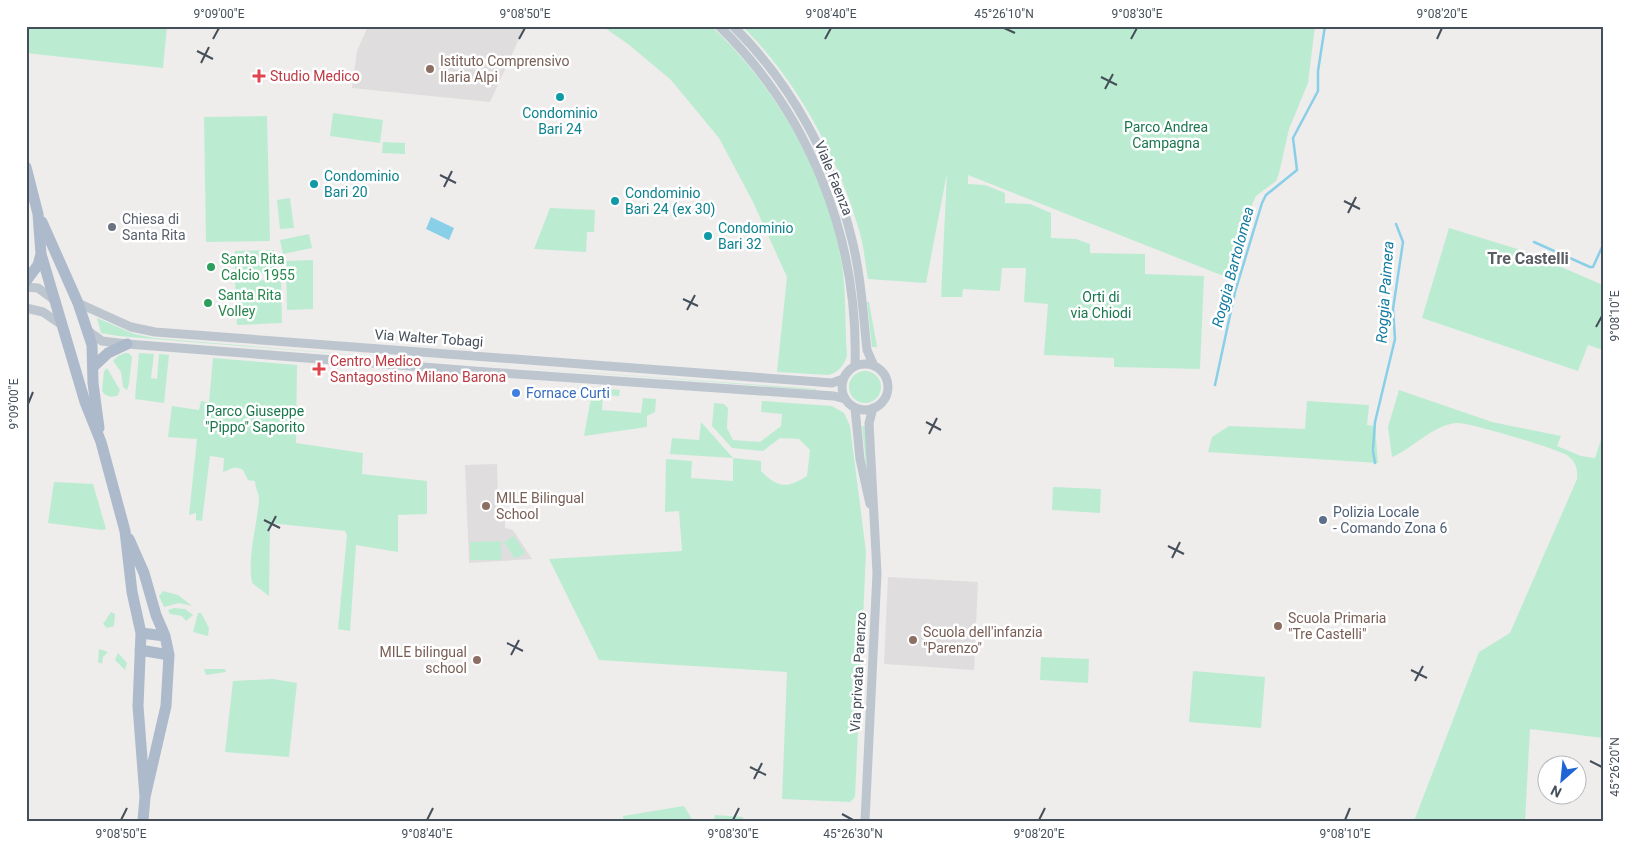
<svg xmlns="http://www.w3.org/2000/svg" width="1629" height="847" font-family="Roboto,sans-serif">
<rect width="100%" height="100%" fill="#efecec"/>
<!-- education -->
<path fill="#e0ddde" d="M 368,26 L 525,26 L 490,102 L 352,88 L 357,51 Z
M 497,464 L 498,498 L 505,498 L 505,528 L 513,530 L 532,559 L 469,563 L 465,465 Z
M 888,577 L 978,582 L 974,670 L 884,664 Z"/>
<!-- green -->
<path fill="#bbecd1" d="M 26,26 L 167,26 L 163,68 L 26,53 Z
M 602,26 L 711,26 C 778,88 831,181 843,272 C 846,299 845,328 847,356 C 844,365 838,373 828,375 L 777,372 L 787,277 L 753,202 L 719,138 L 671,80 L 628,44 Z
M 742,26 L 1315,26 L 1308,83 L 1289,129 L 1279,173 L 1276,181 L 1256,196 L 1251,207 L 1232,278 L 1228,280 L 1226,277 L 968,175 L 968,184 L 985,185 L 1005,193 L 1005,203 L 1030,204 L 1051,213 L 1051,238 L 1076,239 L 1090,244 L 1090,253 L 1145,254 L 1145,274 L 1204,276 L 1200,369 L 1114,367 L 1114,358 L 1044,355 L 1048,304 L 1024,302 L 1026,268 L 1002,268 L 1000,291 L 963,289 L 962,297 L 941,297 L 947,173 L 926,283 L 868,279 C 865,263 864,246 859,230 C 838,157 797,80 742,26 Z
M 333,113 L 383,120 L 380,143 L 330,136 Z
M 267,116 L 270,241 L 206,242 L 204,117 Z
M 383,142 L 405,143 L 405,154 L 382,153 Z
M 290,198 L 294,228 L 280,229 L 277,200 Z
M 550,208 L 595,210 L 594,232 L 587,232 L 586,252 L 534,249 Z
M 1449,228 L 1524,251 L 1603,285 L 1603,350 L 1588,345 L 1578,371 L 1422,318 Z
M 309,234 L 312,248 L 283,254 L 280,240 Z
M 274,250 L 275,274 L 235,275 L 235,251 Z
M 313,260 L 313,309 L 287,310 L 286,261 Z
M 281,280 L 282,323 L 237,325 L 235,281 Z
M 867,302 L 869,302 L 877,347 L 872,347 Z
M 97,318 L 134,334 L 154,338 L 427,361 L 118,336 L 101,333 Z
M 125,353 L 129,353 L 132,357 L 129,384 L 127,390 L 123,387 L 121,372 L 113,361 L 118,356 Z
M 139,353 L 154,354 L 151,378 L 157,379 L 159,354 L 169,355 L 164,403 L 135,399 Z
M 213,358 L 297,365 L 296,443 L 363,453 L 362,474 L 427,481 L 427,514 L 398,515 L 398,552 L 356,545 L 350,631 L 338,629 L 347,535 L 345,531 L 270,523 L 269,596 L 252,583 C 247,555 257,528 259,499 C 259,493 255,488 255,481 L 248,480 L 243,470 C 233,465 231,470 223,472 L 224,458 L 210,456 L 202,521 L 196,520 L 196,513 L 189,515 L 197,439 L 168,437 L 172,406 L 199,410 L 201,401 L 209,402 Z
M 475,364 L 816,389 L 816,390 Z
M 107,368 L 120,390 L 118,395 C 112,398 106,397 102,391 L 104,371 Z
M849 387a16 16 0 1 1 32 0a16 16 0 1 1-32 0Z
M 593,387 L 620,390 L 619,396 L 603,395 L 602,410 L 641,413 L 643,398 L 656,399 L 655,412 L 647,416 L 647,427 L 584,436 Z
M 1399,390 L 1492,422 L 1561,436 L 1557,446 L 1581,456 L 1595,458 L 1603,433 L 1603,738 L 1530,729 L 1525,821 L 1414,821 L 1479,652 L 1510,633 L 1577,479 C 1578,470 1576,462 1568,456 C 1559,449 1467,422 1457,423 C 1432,425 1414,448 1392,457 L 1388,427 Z
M 762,401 L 832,406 L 844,413 L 850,426 L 866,552 L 855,797 L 850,802 L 782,799 L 787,672 L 599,660 L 549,559 L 682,551 L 679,511 L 665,512 L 666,459 L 692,461 L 691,478 L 733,481 L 733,458 L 670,454 L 672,438 L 699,440 L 701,422 L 733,458 L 761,461 L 761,471 C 778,488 787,489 807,476 L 810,450 L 799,439 L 780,438 L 763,451 L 732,448 L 712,426 L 714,403 L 724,404 L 728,408 L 727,428 L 733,440 L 760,442 L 781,426 L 782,414 L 761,412 Z
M 1307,401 L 1369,405 L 1367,425 L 1375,426 L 1378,463 L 1208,452 L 1212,437 L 1229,426 L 1305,429 Z
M 862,426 L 866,426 L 867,477 Z
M 54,482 L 93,484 L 106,529 L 102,530 L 48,523 Z
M 1053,487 L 1101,489 L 1100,513 L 1052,510 Z
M 514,536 L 525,553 L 515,559 L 504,542 Z
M 501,541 L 501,560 L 470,560 L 470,542 Z
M 163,591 L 178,595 L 192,606 L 179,603 L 164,607 L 159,596 Z
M 174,608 L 185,609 L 193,615 L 186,621 L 182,616 L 170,614 L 168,610 Z
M 111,612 L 115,614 L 114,626 L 107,628 L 103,624 Z
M 198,613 L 201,613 L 209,628 L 208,636 L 193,632 Z
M 99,649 L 108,652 L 103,657 L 102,664 L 98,662 Z
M 118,653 L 127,663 L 125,670 L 115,660 Z
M 1041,657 L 1089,659 L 1088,683 L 1040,680 Z
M 204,669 L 225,669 L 226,672 L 206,675 Z
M 1193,671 L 1265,677 L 1261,728 L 1189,722 Z
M 273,679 L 297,683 L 289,757 L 225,752 L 233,681 Z
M 684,806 L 693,821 L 624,821 L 623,816 Z
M 715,815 L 743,817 L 743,821 L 714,821 Z"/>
<!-- water -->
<path fill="#89cfe8" d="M 431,217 L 454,228 L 449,240 L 426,229 Z"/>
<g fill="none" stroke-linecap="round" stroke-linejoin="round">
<!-- stream -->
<path stroke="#89cfe8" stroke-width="2.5" d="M 1534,242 L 1590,267 L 1593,267 L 1603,245
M 1215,385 L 1235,292 L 1262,203 L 1266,195 L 1297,170 L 1293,138 L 1318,91 L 1318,71 L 1325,26
M 1373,449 L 1375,422 L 1395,339 L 1393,309 L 1403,242 L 1396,224
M 1373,451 L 1375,463"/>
<!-- minor -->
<path stroke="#bdc6ce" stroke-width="9" d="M 719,26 C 810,115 859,239 855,366
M 733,26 C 792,84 833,161 852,240 C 861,276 863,313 867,350 L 874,366
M 26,287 L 38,288 L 56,301
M 78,303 L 131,327 L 155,332 L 832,383 L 843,379
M 26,308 L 43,312 L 62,325
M 88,331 L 102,341 L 127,344 L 487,372 L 834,396 L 845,399
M842 387a23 23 0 1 1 46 0a23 23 0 1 1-46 0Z
M 855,408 L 860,459 L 870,504
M 865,821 L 877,573 L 869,423 L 873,408"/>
<!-- major -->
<path stroke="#acbacb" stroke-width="11" d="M 26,167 L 38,214 L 41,254 L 85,402 L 101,442 L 125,531 L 132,592 L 141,633 L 138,706 L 145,797
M 42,222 L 78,303 L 92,345 L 93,383 L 99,428
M 26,281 L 38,265 L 41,254
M 93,367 L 108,353 L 127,344
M 129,539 L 144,573 L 156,615 L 165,636 L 169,655 L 166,706 L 145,797 L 143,821
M 141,633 L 165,636
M 140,650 L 169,655"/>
</g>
<!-- ticks -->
<path fill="none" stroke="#454f59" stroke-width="2" d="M 1004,28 L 1015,33M 213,39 L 219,28M 519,39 L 525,28M 825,39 L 831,28M 1131,39 L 1137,28M 1437,39 L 1442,28M 197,51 L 213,59M 201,63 L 209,47M 1101,77 L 1117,85M 1105,89 L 1113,74M 440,175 L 456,183M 444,187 L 452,171M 1344,201 L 1360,209M 1348,213 L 1356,197M 683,299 L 698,306M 687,310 L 695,295M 1596,327 L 1602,316M 28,404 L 33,392M 926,422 L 941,430M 929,434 L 937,418M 264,520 L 280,528M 268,531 L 276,516M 1168,546 L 1184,554M 1172,558 L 1180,542M 507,643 L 523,651M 511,655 L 519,640M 1411,670 L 1427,678M 1415,681 L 1423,666M 1590,761 L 1602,767M 750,767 L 766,775M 754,779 L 762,763M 842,814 L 853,820M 121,820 L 127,808M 427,820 L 433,808M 733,820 L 739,808M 1039,820 L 1045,808M 1345,820 L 1350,808"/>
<!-- markers -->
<g fill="#8d6e63" stroke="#fff" stroke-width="2">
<circle cx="430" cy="69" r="5"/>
<circle cx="486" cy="506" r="5"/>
<circle cx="1278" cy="626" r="5"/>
<circle cx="913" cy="640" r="5"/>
<circle cx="477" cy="660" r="5"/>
</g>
<g fill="#e0444e" stroke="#fff" stroke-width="2">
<path d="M256.5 68.5h5v5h5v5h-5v5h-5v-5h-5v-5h5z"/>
<path d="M316.5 361.5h5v5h5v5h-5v5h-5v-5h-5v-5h5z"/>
</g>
<g fill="#0f9aa8" stroke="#fff" stroke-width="2">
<circle cx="560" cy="97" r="5"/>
<circle cx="314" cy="184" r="5"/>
<circle cx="615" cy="201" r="5"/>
<circle cx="708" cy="236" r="5"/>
</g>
<circle fill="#6b7280" stroke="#fff" stroke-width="2" cx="112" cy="227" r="5"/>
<g fill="#2e9e5b" stroke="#fff" stroke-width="2">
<circle cx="211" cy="267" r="5"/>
<circle cx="208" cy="303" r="5"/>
</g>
<circle fill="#3f7fe0" stroke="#fff" stroke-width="2" cx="516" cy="393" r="5"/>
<circle fill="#5c6f8a" stroke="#fff" stroke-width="2" cx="1323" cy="520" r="5"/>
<g text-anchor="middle" stroke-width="5" stroke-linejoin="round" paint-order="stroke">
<!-- education labels -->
<g font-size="14" fill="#785e54" stroke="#fff" text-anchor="start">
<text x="440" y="66">Istituto Comprensivo<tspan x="440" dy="16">Ilaria Alpi</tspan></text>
<text x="496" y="503">MILE Bilingual<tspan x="496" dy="16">School</tspan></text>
<text x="1288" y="623">Scuola Primaria<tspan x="1288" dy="16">"Tre Castelli"</tspan></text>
<text x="923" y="637">Scuola dell'infanzia<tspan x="923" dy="16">"Parenzo"</tspan></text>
<text x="467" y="657" text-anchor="end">MILE bilingual<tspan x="467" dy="16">school</tspan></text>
</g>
<!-- health labels -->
<g font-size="14" fill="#be3a42" stroke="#fff" text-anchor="start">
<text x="270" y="81">Studio Medico</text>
<text x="330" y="366">Centro Medico<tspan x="330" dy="16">Santagostino Milano Barona</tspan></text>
</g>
<!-- culture labels -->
<g font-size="14" fill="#0d838f" stroke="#fff" text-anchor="start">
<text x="560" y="118" text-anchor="middle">Condominio<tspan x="560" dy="16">Bari 24</tspan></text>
<text x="324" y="181">Condominio<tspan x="324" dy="16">Bari 20</tspan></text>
<text x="625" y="198">Condominio<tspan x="625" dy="16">Bari 24 (ex 30)</tspan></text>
<text x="718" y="233">Condominio<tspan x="718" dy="16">Bari 32</tspan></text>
</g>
<!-- park labels -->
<g font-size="14" fill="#19774d" stroke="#fff">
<text x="1166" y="132">Parco Andrea<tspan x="1166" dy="16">Campagna</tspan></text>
<text x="1101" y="302">Orti di<tspan x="1101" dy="16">via Chiodi</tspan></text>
<text x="255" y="416">Parco Giuseppe<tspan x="255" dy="16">"Pippo" Saporito</tspan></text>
</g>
<!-- street labels -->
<g font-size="14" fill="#454f59" stroke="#fff">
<text transform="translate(834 178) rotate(68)" y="5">Viale Faenza</text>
<text transform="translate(429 338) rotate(4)" y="5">Via Walter Tobagi</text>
<text transform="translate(858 672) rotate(-87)" y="5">Via privata Parenzo</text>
</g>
<!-- worship labels -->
<g font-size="14" fill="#5b616d" stroke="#fff" text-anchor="start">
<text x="122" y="224">Chiesa di<tspan x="122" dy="16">Santa Rita</tspan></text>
</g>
<!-- leisure labels -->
<g font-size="14" fill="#27864d" stroke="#fff" text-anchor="start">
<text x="221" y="264">Santa Rita<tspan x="221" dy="16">Calcio 1955</tspan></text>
<text x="218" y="300">Santa Rita<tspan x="218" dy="16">Volley</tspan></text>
</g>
<!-- shop labels -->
<g font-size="14" fill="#366cbe" stroke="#fff" text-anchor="start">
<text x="526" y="398">Fornace Curti</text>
</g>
<!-- service labels -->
<g font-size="14" fill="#4e5e75" stroke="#fff" text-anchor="start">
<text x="1333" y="517">Polizia Locale<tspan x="1333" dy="16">- Comando Zona 6</tspan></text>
</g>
<!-- water labels -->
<g font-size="15" font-style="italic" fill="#117ba0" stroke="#fff">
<text transform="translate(1233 267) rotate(-75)" y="5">Roggia Bartolomea</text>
<text transform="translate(1385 292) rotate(-86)" y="5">Roggia Paimera</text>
</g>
<!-- quarter labels -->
<g font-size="16" font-weight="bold" fill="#595c61" stroke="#fff">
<text x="1528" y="264">Tre Castelli</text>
</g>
</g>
<!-- border -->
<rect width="1629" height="847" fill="none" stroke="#ffffff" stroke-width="55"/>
<!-- north arrow -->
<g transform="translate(1562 780) rotate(207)"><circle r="24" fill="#ffffff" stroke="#b5b9bd"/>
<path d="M0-4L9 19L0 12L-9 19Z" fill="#1f65d6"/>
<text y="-8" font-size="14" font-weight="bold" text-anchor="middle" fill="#454f59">N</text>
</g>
<rect x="28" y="28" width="1574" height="792" fill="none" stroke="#454f59" stroke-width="2"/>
<g font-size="12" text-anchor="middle" fill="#454f59">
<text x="219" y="18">9°09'00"E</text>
<text x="525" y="18">9°08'50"E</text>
<text x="831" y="18">9°08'40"E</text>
<text x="1004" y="18">45°26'10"N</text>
<text x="1137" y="18">9°08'30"E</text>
<text x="1442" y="18">9°08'20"E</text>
<text transform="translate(1615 316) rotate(-90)" y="4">9°08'10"E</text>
<text transform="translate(14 404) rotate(-90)" y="4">9°09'00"E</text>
<text transform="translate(1615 767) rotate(-90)" y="4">45°26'20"N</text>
<text x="121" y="838">9°08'50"E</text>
<text x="427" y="838">9°08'40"E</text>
<text x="733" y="838">9°08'30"E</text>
<text x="853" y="838">45°26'30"N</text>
<text x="1039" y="838">9°08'20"E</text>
<text x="1345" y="838">9°08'10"E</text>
</g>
</svg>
